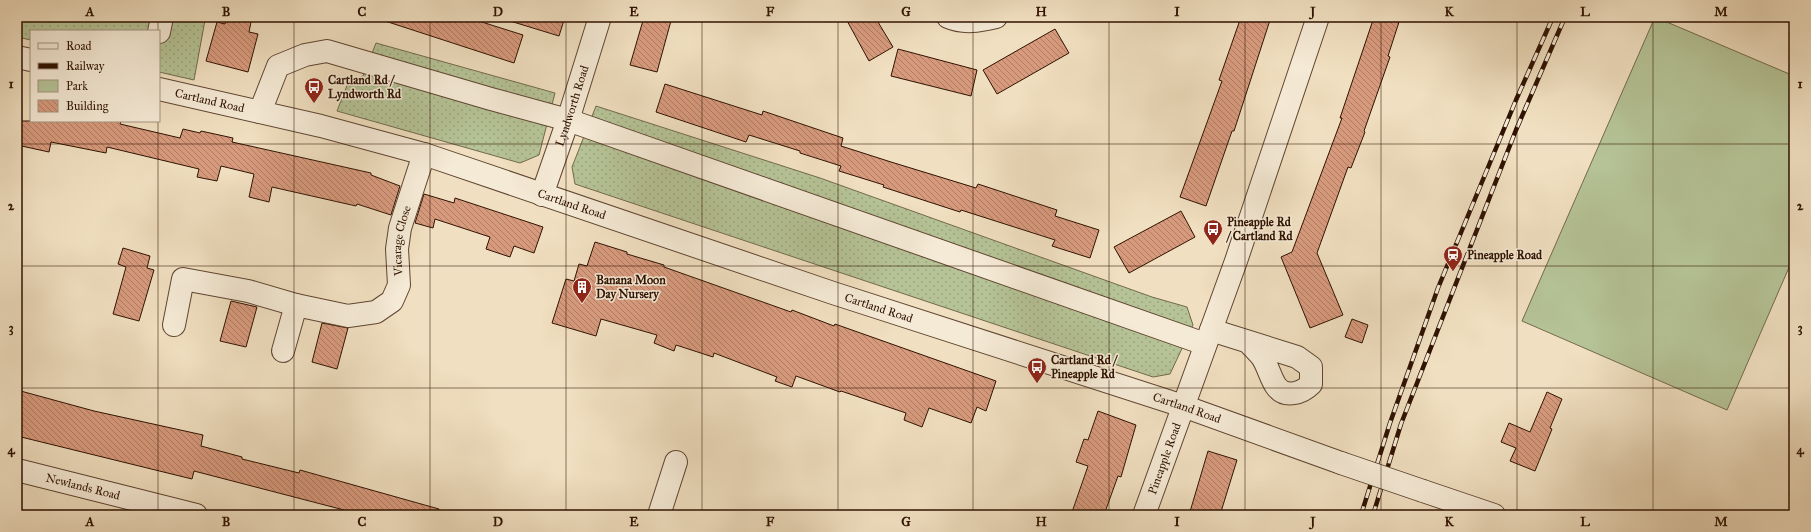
<svg xmlns="http://www.w3.org/2000/svg" width="1811" height="532" font-family="'IM FELL Great Primer',serif">
<defs>
<pattern id="grass-dots" width="8" height="8" patternUnits="userSpaceOnUse"><rect width="8" height="8" fill="#b5c396"/><path d="M2 2h.1M6 6h.1" fill="none" stroke="#9ca680" stroke-width="1.8" stroke-linecap="round"/></pattern>
<pattern id="building-back-hatch" width="6" height="6" patternUnits="userSpaceOnUse"><rect width="6" height="6" fill="#d79a7d"/><path d="M-1 5l2 2M0 0l6 6M5-1l2 2" fill="none" stroke="#af7c64"/></pattern>
</defs>
<rect width="100%" height="100%" fill="#f0dfc0"/>
<filter id="stains"><feTurbulence type="fractalNoise" baseFrequency=".005" numOctaves="4"/><feColorMatrix values="0 0 0 0 .2 0 0 0 0 .09 0 0 0 0 .02 0 0 0 .5 -.17"/></filter>
<radialGradient id="worn" r=".72"><stop offset=".6" stop-color="#630" stop-opacity="0"/><stop offset="1" stop-color="#630" stop-opacity=".3"/></radialGradient>
<!-- grass -->
<path fill="url(#grass-dots)" stroke="#726a4c" d="M 17,17 L 193,17 L 205,20 L 194,80 L 159,72 L 159,31 L 31,31 L 31,40 L 17,37 Z
M 376,43 L 555,93 L 539,155 L 520,163 L 337,111 L 348,83 L 363,76 Z
M 596,106 L 820,178 L 1152,297 L 1187,307 L 1193,325 L 1170,374 L 1153,377 L 575,184 L 572,167 Z"/>
<!-- park -->
<path fill="#b5c396" stroke="#726a4c" d="M 1655,17 L 1794,76 L 1794,256 L 1727,410 L 1522,321 Z"/>
<!-- building -->
<path fill="url(#building-back-hatch)" stroke="#2f1201" d="M 227,17 L 252,17 L 249,32 L 258,34 L 248,72 L 206,61 L 217,22 L 225,24 Z
M 386,17 L 466,17 L 523,35 L 514,63 L 385,21 Z
M 510,17 L 565,17 L 559,36 L 510,21 Z
M 644,17 L 672,17 L 657,72 L 630,65 Z
M 845,17 L 875,17 L 893,47 L 869,61 Z
M 1241,17 L 1271,17 L 1234,131 L 1232,131 L 1206,206 L 1180,197 L 1222,81 L 1219,80 Z
M 1374,17 L 1399,17 L 1398,22 L 1399,22 L 1388,56 L 1390,57 L 1364,131 L 1365,132 L 1351,168 L 1348,167 L 1317,253 L 1343,315 L 1310,328 L 1281,257 L 1292,252 L 1342,118 L 1340,118 Z
M 1055,29 L 1069,53 L 997,94 L 983,70 Z
M 898,49 L 977,70 L 971,96 L 891,76 Z
M 665,84 L 762,115 L 763,111 L 843,138 L 841,146 L 891,162 L 976,188 L 978,184 L 1057,210 L 1055,216 L 1099,230 L 1090,258 L 1052,246 L 1055,240 L 961,210 L 960,212 L 883,187 L 884,185 L 839,171 L 841,166 L 800,153 L 800,151 L 749,135 L 746,142 L 656,112 Z
M 17,121 L 121,121 L 120,124 L 180,138 L 183,129 L 200,133 L 201,131 L 233,138 L 232,142 L 371,173 L 371,175 L 400,186 L 391,215 L 357,204 L 356,206 L 272,187 L 269,202 L 249,197 L 254,174 L 221,166 L 217,181 L 197,177 L 199,169 L 107,147 L 106,153 L 51,142 L 49,152 L 17,145 Z
M 424,194 L 454,203 L 455,198 L 543,227 L 534,253 L 514,246 L 510,257 L 486,249 L 490,237 L 435,219 L 433,228 L 415,223 Z
M 1181,211 L 1195,237 L 1129,273 L 1114,247 Z
M 595,242 L 627,252 L 627,254 L 664,265 L 664,267 L 791,312 L 792,310 L 834,326 L 835,324 L 996,381 L 986,411 L 977,407 L 971,423 L 929,408 L 922,427 L 904,420 L 906,413 L 841,391 L 840,392 L 796,376 L 792,387 L 775,381 L 777,377 L 714,353 L 713,357 L 676,345 L 674,351 L 654,343 L 657,335 L 601,319 L 596,336 L 552,323 L 566,279 L 574,281 L 579,264 L 587,266 Z
M 123,248 L 150,256 L 147,268 L 154,270 L 139,321 L 113,314 L 126,267 L 118,264 Z
M 231,301 L 257,307 L 246,347 L 220,341 Z
M 1352,319 L 1368,325 L 1362,343 L 1345,337 Z
M 322,323 L 348,328 L 337,369 L 312,362 Z
M 17,390 L 94,411 L 203,435 L 201,446 L 242,457 L 242,459 L 299,473 L 300,470 L 439,509 L 438,515 L 356,515 L 343,511 L 344,510 L 194,471 L 192,479 L 17,436 Z
M 1547,392 L 1562,399 L 1550,428 L 1552,429 L 1535,471 L 1510,461 L 1516,448 L 1501,442 L 1509,423 L 1530,432 Z
M 1098,411 L 1136,425 L 1121,477 L 1118,476 L 1104,515 L 1071,515 L 1088,466 L 1076,462 L 1084,439 L 1088,440 Z
M 1208,451 L 1237,460 L 1220,515 L 1189,515 Z"/>
<g fill="none" stroke-linecap="round" stroke-linejoin="round">
<defs>
<g id="minor">
<path d="M 948,17 C 964,24 979,21 996,17"/>
<path d="M 159,32 L 162,17"/>
<path d="M 17,57 L 31,60"/>
<path id="s1" d="M 159,89 L 321,126 L 424,154 L 833,293 L 1183,406 L 1341,463"/>
<path d="M 260,112 L 278,66 L 305,55 L 327,51 L 491,99 L 568,120 L 1205,344"/>
<path id="s2" d="M 542,195 L 568,120 L 600,17"/>
<path id="s3" d="M 174,325 L 183,279 L 248,291 L 296,305 L 348,316 L 376,312 L 392,301 L 399,285 L 397,249 L 400,228 L 424,154"/>
<path d="M 1211,330 L 1297,357 L 1311,367 L 1311,384 C 1302,393 1285,399 1276,386 C 1270,377 1268,366 1262,357 C 1258,352 1254,348 1249,343"/>
<path d="M 283,351 L 296,305"/>
<path id="s4" d="M 17,470 L 196,515"/>
<path d="M 1423,491 L 1494,515"/>
<path d="M 659,515 L 676,462"/>
<path id="s5" d="M 1144,515 L 1236,261 L 1318,17"/>
</g>
</defs>
<!-- minor casing -->
<use href="#minor" stroke="#5f4531" stroke-width="24"/>
<!-- minor -->
<use href="#minor" stroke="#f5ead6" stroke-width="22"/>
<defs>
<path id="rail" d="M 1361,515 L 1390,423 L 1438,288 L 1516,100 L 1553,17
M 1373,515 L 1401,424 L 1516,130 L 1565,17"/>
</defs>
<!-- rail casing -->
<use href="#rail" stroke="#2f1201" stroke-width="4.5"/>
<!-- rail -->
<use href="#rail" stroke="#f5ead6" stroke-width="3" stroke-dasharray="9" stroke-linecap="butt"/>
<defs>
<path id="minor-bridge" d="M 1341,463 L 1423,491"/>
</defs>
<!-- minor-bridge casing -->
<use href="#minor-bridge" stroke="#5f4531" stroke-width="24" stroke-linecap="butt"/>
<!-- minor-bridge -->
<use href="#minor-bridge" stroke="#f5ead6" stroke-width="22"/>
</g>
<!-- grid -->
<path fill="none" stroke="#2f1201" stroke-width="1" stroke-opacity="0.55" d="M 158,17 L 158,31M 294,17 L 294,515M 430,17 L 430,515M 566,17 L 566,515M 702,17 L 702,515M 838,17 L 838,515M 973,17 L 973,515M 1109,17 L 1109,515M 1245,17 L 1245,515M 1381,17 L 1381,515M 1517,17 L 1517,515M 1653,17 L 1653,515M 158,121 L 158,515M 17,144 L 1794,144M 17,266 L 1794,266M 17,388 L 1794,388"/>
<!-- icons -->
<defs>
<symbol id="bus-pin" viewBox="-11 -11 22 30"><path d="M0 17L-7.5 6A9.5 9.5 0 1 1 7.5 6Z" fill="#8f2418" stroke="#f5ead6"/><path d="M-5-6H5V4H4V6H2V4H-2V6H-4V4H-5ZM-3.5-4V0h7V-4ZM-3.5 1.2v1.5H-2V1.2ZM2 1.2v1.5H3.5V1.2Z" fill="#fff"/></symbol>
<symbol id="station-pin" viewBox="-11 -11 22 30"><path d="M0 17L-7.5 6A9.5 9.5 0 1 1 7.5 6Z" fill="#8f2418" stroke="#f5ead6"/><path d="M-3-6H3Q5-6 5-4V2Q5 4 3 4L4.5 6H3L1.5 4h-3L-3 6H-4.5L-3 4Q-5 4-5 2V-4Q-5-6-3-6ZM-3.5-4v3h7v-3ZM-3.5 1v1.5H-2V1ZM2 1v1.5H3.5V1Z" fill="#fff"/></symbol>
<symbol id="building-pin" viewBox="-11 -11 22 30"><path d="M0 17L-7.5 6A9.5 9.5 0 1 1 7.5 6Z" fill="#8f2418" stroke="#f5ead6"/><path d="M-4-6H4V6H1V3H-1V6H-4ZM-2.5-4.3h1.7v1.8h-1.7ZM.8-4.3h1.7v1.8H.8ZM-2.5-1h1.7V.8h-1.7ZM.8-1h1.7V.8H.8Z" fill="#fff"/></symbol>
</defs>
<g fill-rule="evenodd">
<use href="#bus-pin" x="303" y="76" width="22" height="30"/>
<use href="#bus-pin" x="1202" y="218" width="22" height="30"/>
<use href="#station-pin" x="1442" y="244" width="22" height="30"/>
<use href="#building-pin" x="571" y="276" width="22" height="30"/>
<use href="#bus-pin" x="1026" y="356" width="22" height="30"/>
</g>
<g text-anchor="middle" stroke-width="3" stroke-linejoin="round" paint-order="stroke">
<!-- poi labels -->
<g font-size="12" font-weight="bold" fill="#2f1201" stroke="#f5ead6" text-anchor="start">
<text x="328" y="84">Cartland Rd /<tspan x="328" dy="14">Lyndworth Rd</tspan></text>
<text x="1227" y="226">Pineapple Rd<tspan x="1227" dy="14">/ Cartland Rd</tspan></text>
<text x="1467" y="259">Pineapple Road</text>
<text x="596" y="284">Banana Moon<tspan x="596" dy="14">Day Nursery</tspan></text>
<text x="1051" y="364">Cartland Rd /<tspan x="1051" dy="14">Pineapple Rd</tspan></text>
</g>
<!-- street labels -->
<g font-size="12" fill="#2f1201" stroke="#f5ead6">
<text dy="4" stroke="none"><textPath href="#s1" startOffset="52">Cartland Road</textPath></text>
<text dy="4" stroke="none"><textPath href="#s2" startOffset="94">Lyndworth Road</textPath></text>
<text dy="4" stroke="none"><textPath href="#s1" startOffset="429">Cartland Road</textPath></text>
<text dy="4" stroke="none"><textPath href="#s3" startOffset="326">Vicarage Close</textPath></text>
<text dy="4" stroke="none"><textPath href="#s1" startOffset="753">Cartland Road</textPath></text>
<text dy="4" stroke="none"><textPath href="#s1" startOffset="1077">Cartland Road</textPath></text>
<text dy="4" stroke="none"><textPath href="#s5" startOffset="60">Pineapple Road</textPath></text>
<text dy="4" stroke="none"><textPath href="#s4" startOffset="68">Newlands Road</textPath></text>
</g>
</g>
<!-- margin -->
<rect width="1811" height="532" fill="none" stroke="#f0dfc0" stroke-width="44"/>
<!-- legend -->
<rect x="30" y="30" width="130" height="92" fill="#f5ead6" stroke="#a69481"/>
<rect x="38" y="43" width="20" height="6" fill="#f5ead6" stroke="#a69481"/>
<text x="66" y="50" font-size="12" fill="#2f1201">Road</text>
<rect x="38" y="63" width="20" height="6" fill="#2f1201" stroke="#a69481"/>
<text x="66" y="70" font-size="12" fill="#2f1201">Railway</text>
<rect x="38" y="80" width="20" height="12" fill="#b5c396" stroke="#a69481"/>
<text x="66" y="90" font-size="12" fill="#2f1201">Park</text>
<rect x="38" y="100" width="20" height="12" fill="url(#building-back-hatch)" stroke="#a69481"/>
<text x="66" y="110" font-size="12" fill="#2f1201">Building</text>
<rect x="22" y="22" width="1767" height="488" fill="none" stroke="#2f1201" stroke-width="1.5"/>
<g font-size="13" text-anchor="middle" font-weight="bold" fill="#2f1201">
<text x="90" y="16">A</text>
<text x="226" y="16">B</text>
<text x="362" y="16">C</text>
<text x="498" y="16">D</text>
<text x="634" y="16">E</text>
<text x="770" y="16">F</text>
<text x="906" y="16">G</text>
<text x="1041" y="16">H</text>
<text x="1177" y="16">I</text>
<text x="1313" y="16">J</text>
<text x="1449" y="16">K</text>
<text x="1585" y="16">L</text>
<text x="1721" y="16">M</text>
<text x="11" y="88">1</text>
<text x="1800" y="88">1</text>
<text x="11" y="210">2</text>
<text x="1800" y="210">2</text>
<text x="11" y="332">3</text>
<text x="1800" y="332">3</text>
<text x="11" y="454">4</text>
<text x="1800" y="454">4</text>
<text x="90" y="526">A</text>
<text x="226" y="526">B</text>
<text x="362" y="526">C</text>
<text x="498" y="526">D</text>
<text x="634" y="526">E</text>
<text x="770" y="526">F</text>
<text x="906" y="526">G</text>
<text x="1041" y="526">H</text>
<text x="1177" y="526">I</text>
<text x="1313" y="526">J</text>
<text x="1449" y="526">K</text>
<text x="1585" y="526">L</text>
<text x="1721" y="526">M</text>
</g>
<rect width="100%" height="100%" filter="url(#stains)"/>
<rect width="100%" height="100%" fill="url(#worn)"/>
</svg>
